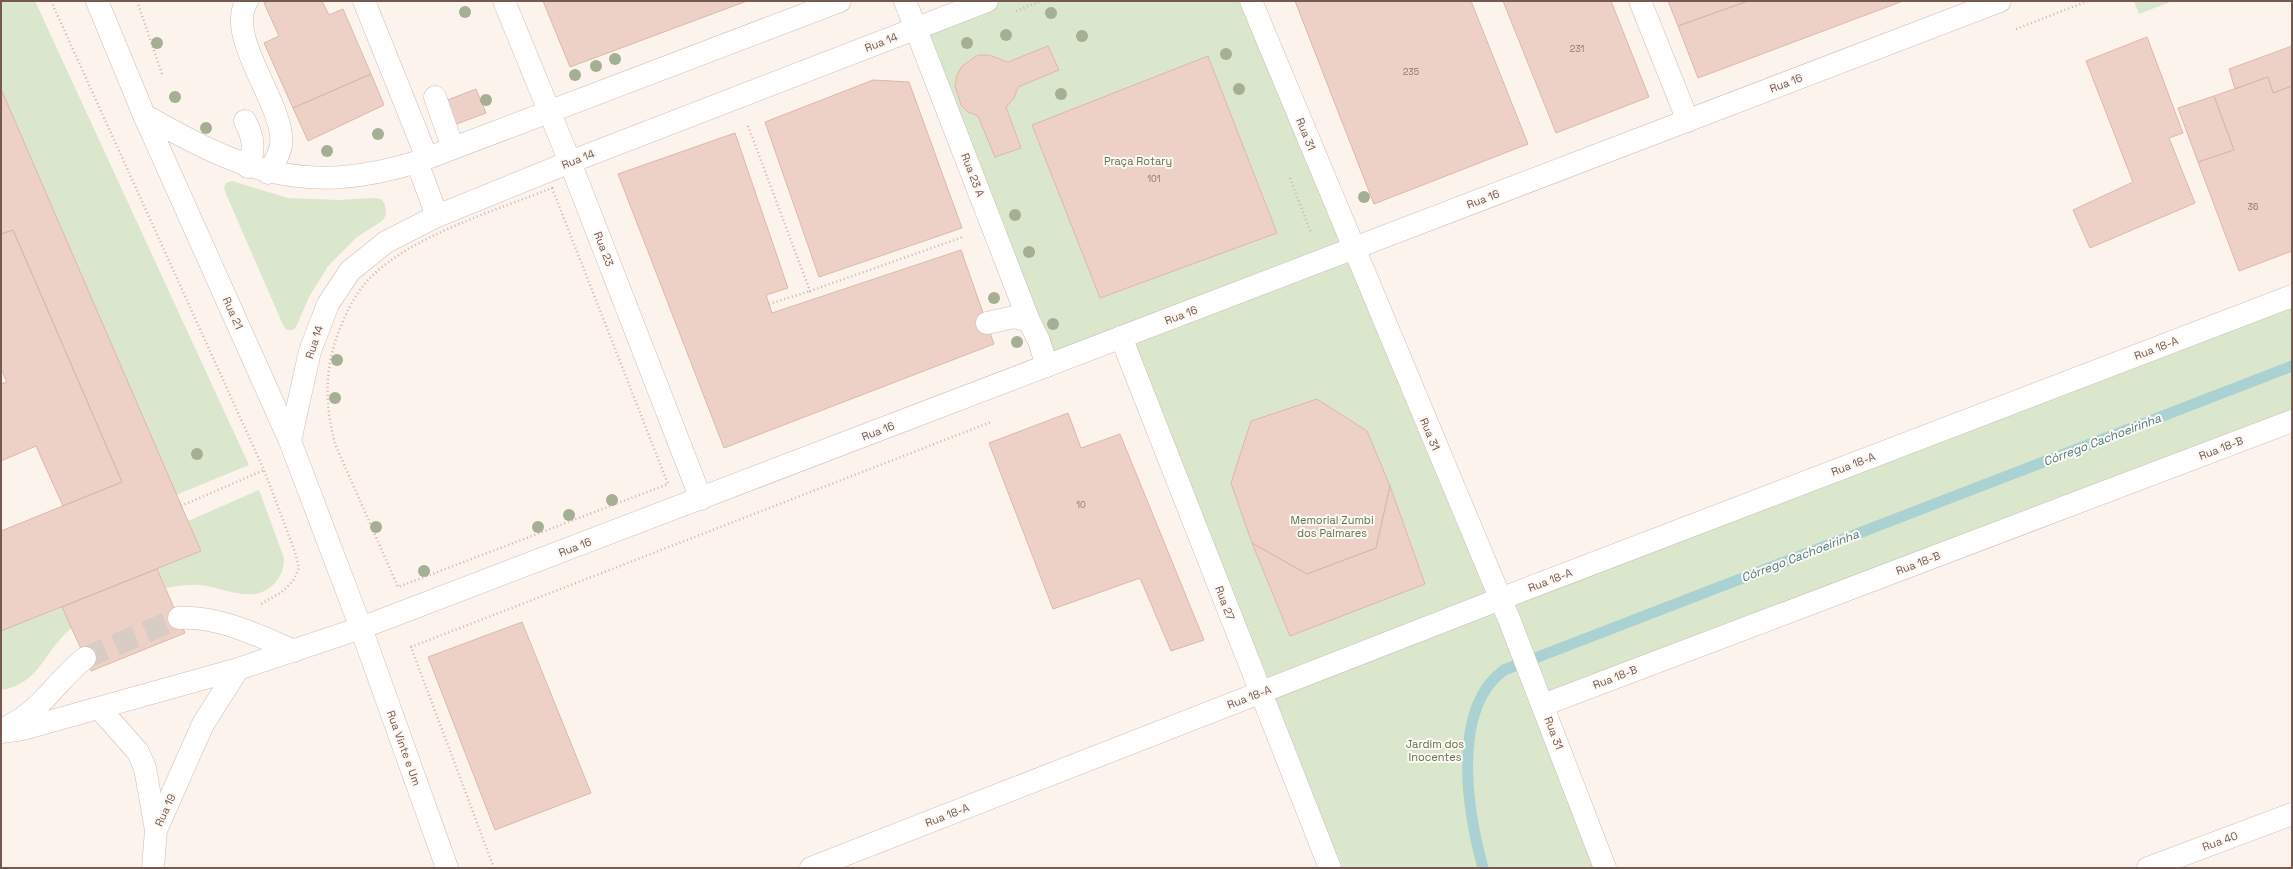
<svg xmlns="http://www.w3.org/2000/svg" width="2293" height="869" font-family="'Space Grotesk',sans-serif">
<rect width="100%" height="100%" fill="#fbf3ec"/>
<!-- green -->
<path fill="#dae7cc" d="M 1,1 L 35,1 L 249,465 L 176,495 L 1,89 Z
M 987,1 L 1251,1 L 1500,599 L 2292,296 L 2292,421 L 1543,704 L 1605,868 L 1330,868 L 1121,338 L 1047,366 L 916,28 Z
M 2134,1 L 2173,1 L 2139,14 Z
M 232,181 L 288,198 L 339,200 L 373,198 L 381,199 L 385,204 L 386,215 L 382,221 L 357,237 L 328,266 L 309,297 L 296,327 L 292,330 L 287,330 L 283,325 L 226,194 L 224,188 L 226,183 Z
M 259,490 L 284,558 C 284,569 281,577 273,585 C 252,605 224,587 199,585 C 188,584 177,586 166,588 L 157,569 L 201,551 L 188,521 Z
M 62,607 L 72,628 C 44,649 41,684 1,690 L 1,631 Z"/>
<g fill="none" stroke-linecap="round" stroke-linejoin="round">
<!-- stream -->
<path stroke="#aad2d3" stroke-width="11" d="M 1483,868 C 1468,813 1450,709 1504,670 L 2292,366"/>
</g>
<!-- building -->
<path fill="#edd1c7" stroke="#deb7a9" d="M 269,1 L 322,1 L 329,15 L 343,9 L 371,74 L 293,108 L 264,43 L 279,36 L 264,3 Z
M 543,1 L 747,1 L 570,67 Z
M 1295,1 L 1471,1 L 1528,144 L 1374,204 Z
M 1503,1 L 1611,1 L 1649,97 L 1556,133 Z
M 1668,1 L 1748,1 L 1678,26 Z
M 1748,1 L 1903,1 L 1698,78 L 1678,26 Z
M 2147,37 L 2183,133 L 2169,138 L 2195,203 L 2090,248 L 2073,210 L 2133,182 L 2086,61 Z
M 1048,46 L 1059,70 L 1018,87 L 1014,98 L 1006,107 L 1021,148 L 995,157 L 978,116 L 968,112 L 961,105 L 955,86 L 957,75 L 962,66 L 978,55 L 989,55 L 1008,62 Z
M 2292,46 L 2292,86 L 2273,93 L 2268,77 L 2235,89 L 2229,69 Z
M 1208,56 L 1277,233 L 1100,298 L 1032,125 Z
M 371,74 L 384,105 L 308,141 L 293,108 Z
M 2268,77 L 2273,93 L 2292,86 L 2292,251 L 2239,271 L 2198,162 L 2234,150 L 2214,96 Z
M 873,80 L 909,82 L 962,228 L 819,277 L 765,122 Z
M 1,89 L 201,551 L 1,631 L 1,531 L 122,482 L 13,230 L 1,234 Z
M 476,89 L 486,113 L 454,125 L 445,101 Z
M 2214,96 L 2234,150 L 2198,162 L 2178,108 Z
M 735,133 L 788,288 L 766,295 L 772,313 L 961,250 L 994,344 L 724,448 L 618,174 Z
M 13,230 L 122,482 L 63,506 L 36,446 L 1,461 L 1,384 L 7,382 L 1,369 L 1,234 Z
M 1317,399 L 1367,431 L 1390,486 L 1376,548 L 1307,574 L 1252,543 L 1231,483 L 1251,421 Z
M 1068,413 L 1081,448 L 1120,434 L 1204,640 L 1171,651 L 1140,578 L 1053,609 L 989,443 Z
M 1390,486 L 1425,584 L 1290,636 L 1252,543 L 1307,574 L 1376,548 Z
M 157,569 L 185,633 L 91,671 L 62,607 Z
M 522,622 L 591,793 L 495,830 L 428,657 Z"/>
<g fill="none" stroke-linecap="round" stroke-linejoin="round">
<!-- minor-tunnel -->
<path stroke="#d9ccc5" stroke-width="22" stroke-dasharray="22 11" stroke-linecap="butt" d="M 85,658 L 179,618"/>
<defs>
<path id="minor" d="M 97,1 L 144,115 L 290,441 L 361,628 L 447,868
M 247,1 C 224,37 286,106 281,145 C 280,155 273,164 268,173
M 364,1 L 427,158
M 504,1 L 570,162 L 701,499
M 905,1 L 1029,321
M 1251,1 L 1509,619 L 1605,868
M 1640,1 L 1688,121
M 435,97 L 453,148
M 144,115 C 241,170 303,197 417,162 L 840,1
M 245,121 C 254,138 255,149 248,167
M 417,162 L 437,216
M 987,323 L 1014,317 L 1029,321 L 1039,341 L 1047,366
M 1121,337 L 1330,868
M 290,441 L 310,351 L 328,304 L 350,271 L 386,242 L 437,216 L 570,162 L 987,1
M 179,618 C 219,616 257,635 294,651
M 1543,705 L 2292,421
M 99,708 L 138,752 L 145,768 L 156,830 L 153,868
M 9,726 C 41,711 58,679 85,658
M 1,732 L 23,729 L 238,669 L 361,628 L 2000,1
M 156,830 L 203,724 L 238,669
M 811,868 L 1500,599 L 2292,296
M 2148,868 L 2292,814"/>
</defs>
<!-- minor casing -->
<use href="#minor" stroke="#cebdb5" stroke-width="23"/>
<!-- path -->
<path stroke="#d2b4aa" stroke-width="2.5" stroke-dasharray="1 3" stroke-linecap="butt" d="M 51,1 L 264,470 L 295,552 L 299,568 L 293,581 L 282,592 L 261,604
M 137,1 L 162,74
M 1016,11 L 1042,1
M 2016,29 L 2088,1
M 748,126 L 810,291 L 963,237
M 1290,178 L 1311,233
M 552,188 L 668,484 L 398,587 L 335,444 C 325,405 324,369 339,331 C 346,313 355,294 369,279 C 410,236 497,210 552,188 Z
M 769,304 L 810,291
M 181,506 L 264,470
M 494,868 L 411,647 L 991,422"/>
<!-- minor -->
<use href="#minor" stroke="#fff" stroke-width="22"/>
</g>
<!-- trees -->
<g fill="#a5af93">
<circle cx="465" cy="12" r="6"/>
<circle cx="1051" cy="13" r="6"/>
<circle cx="1006" cy="35" r="6"/>
<circle cx="1082" cy="36" r="6"/>
<circle cx="157" cy="43" r="6"/>
<circle cx="967" cy="43" r="6"/>
<circle cx="1226" cy="54" r="6"/>
<circle cx="615" cy="59" r="6"/>
<circle cx="596" cy="66" r="6"/>
<circle cx="575" cy="75" r="6"/>
<circle cx="1239" cy="89" r="6"/>
<circle cx="1061" cy="94" r="6"/>
<circle cx="175" cy="97" r="6"/>
<circle cx="486" cy="100" r="6"/>
<circle cx="206" cy="128" r="6"/>
<circle cx="378" cy="134" r="6"/>
<circle cx="327" cy="151" r="6"/>
<circle cx="1364" cy="197" r="6"/>
<circle cx="1015" cy="215" r="6"/>
<circle cx="1029" cy="252" r="6"/>
<circle cx="994" cy="298" r="6"/>
<circle cx="1053" cy="324" r="6"/>
<circle cx="1017" cy="342" r="6"/>
<circle cx="337" cy="360" r="6"/>
<circle cx="335" cy="398" r="6"/>
<circle cx="197" cy="454" r="6"/>
<circle cx="612" cy="500" r="6"/>
<circle cx="569" cy="515" r="6"/>
<circle cx="376" cy="527" r="6"/>
<circle cx="538" cy="527" r="6"/>
<circle cx="424" cy="571" r="6"/>
</g>
<g text-anchor="middle" stroke-width="4" stroke-linejoin="round" paint-order="stroke">
<!-- number labels -->
<g font-size="9" fill="#92776e">
<text x="1577" y="52">231</text>
<text x="1411" y="75">235</text>
<text x="1154" y="182">101</text>
<text x="2253" y="210">36</text>
<text x="1081" y="508">10</text>
</g>
<!-- street labels -->
<g font-size="11" fill="#745951" stroke="#fdf8f3">
<text transform="translate(881 42) rotate(-21)" y="4">Rua 14</text>
<text transform="translate(1786 83) rotate(-21)" y="4">Rua 16</text>
<text transform="translate(1306 134) rotate(68)" y="4">Rua 31</text>
<text transform="translate(578 159) rotate(-21)" y="4">Rua 14</text>
<text transform="translate(973 175) rotate(69)" y="4">Rua 23 A</text>
<text transform="translate(1483 199) rotate(-21)" y="4">Rua 16</text>
<text transform="translate(604 249) rotate(69)" y="4">Rua 23</text>
<text transform="translate(233 313) rotate(66)" y="4">Rua 21</text>
<text transform="translate(1181 315) rotate(-21)" y="4">Rua 16</text>
<text transform="translate(314 342) rotate(-72)" y="4">Rua 14</text>
<text transform="translate(2156 348) rotate(-21)" y="4">Rua 18-A</text>
<text transform="translate(878 431) rotate(-21)" y="4">Rua 16</text>
<text transform="translate(1430 434) rotate(67)" y="4">Rua 31</text>
<text transform="translate(2221 448) rotate(-21)" y="4">Rua 18-B</text>
<text transform="translate(1853 464) rotate(-21)" y="4">Rua 18-A</text>
<text transform="translate(575 547) rotate(-21)" y="4">Rua 16</text>
<text transform="translate(1918 563) rotate(-21)" y="4">Rua 18-B</text>
<text transform="translate(1550 580) rotate(-21)" y="4">Rua 18-A</text>
<text transform="translate(1225 603) rotate(69)" y="4">Rua 27</text>
<text transform="translate(1615 677) rotate(-21)" y="4">Rua 18-B</text>
<text transform="translate(1249 697) rotate(-21)" y="4">Rua 18-A</text>
<text transform="translate(1554 733) rotate(69)" y="4">Rua 31</text>
<text transform="translate(404 748) rotate(70)" y="4">Rua Vinte e Um</text>
<text transform="translate(165 810) rotate(-65)" y="4">Rua 19</text>
<text transform="translate(947 815) rotate(-21)" y="4">Rua 18-A</text>
<text transform="translate(2220 841) rotate(-20)" y="4">Rua 40</text>
</g>
<!-- park labels -->
<g font-size="11" fill="#5e784b" stroke="#fdf8f3">
<text x="1138" y="165">Praça Rotary</text>
<text x="1332" y="524">Memorial Zumbi<tspan x="1332" dy="13">dos Palmares</tspan></text>
<text x="1435" y="748">Jardim dos<tspan x="1435" dy="13">Inocentes</tspan></text>
</g>
<!-- water labels -->
<g font-size="12" font-style="italic" fill="#4a7b7d" stroke="#fdf8f3">
<text transform="translate(2102 440) rotate(-21)" y="4">Córrego Cachoeirinha</text>
<text transform="translate(1800 556) rotate(-21)" y="4">Córrego Cachoeirinha</text>
</g>
</g>
<!-- border -->
<rect width="2293" height="869" fill="none" stroke="#745951" stroke-width="4"/>
</svg>
